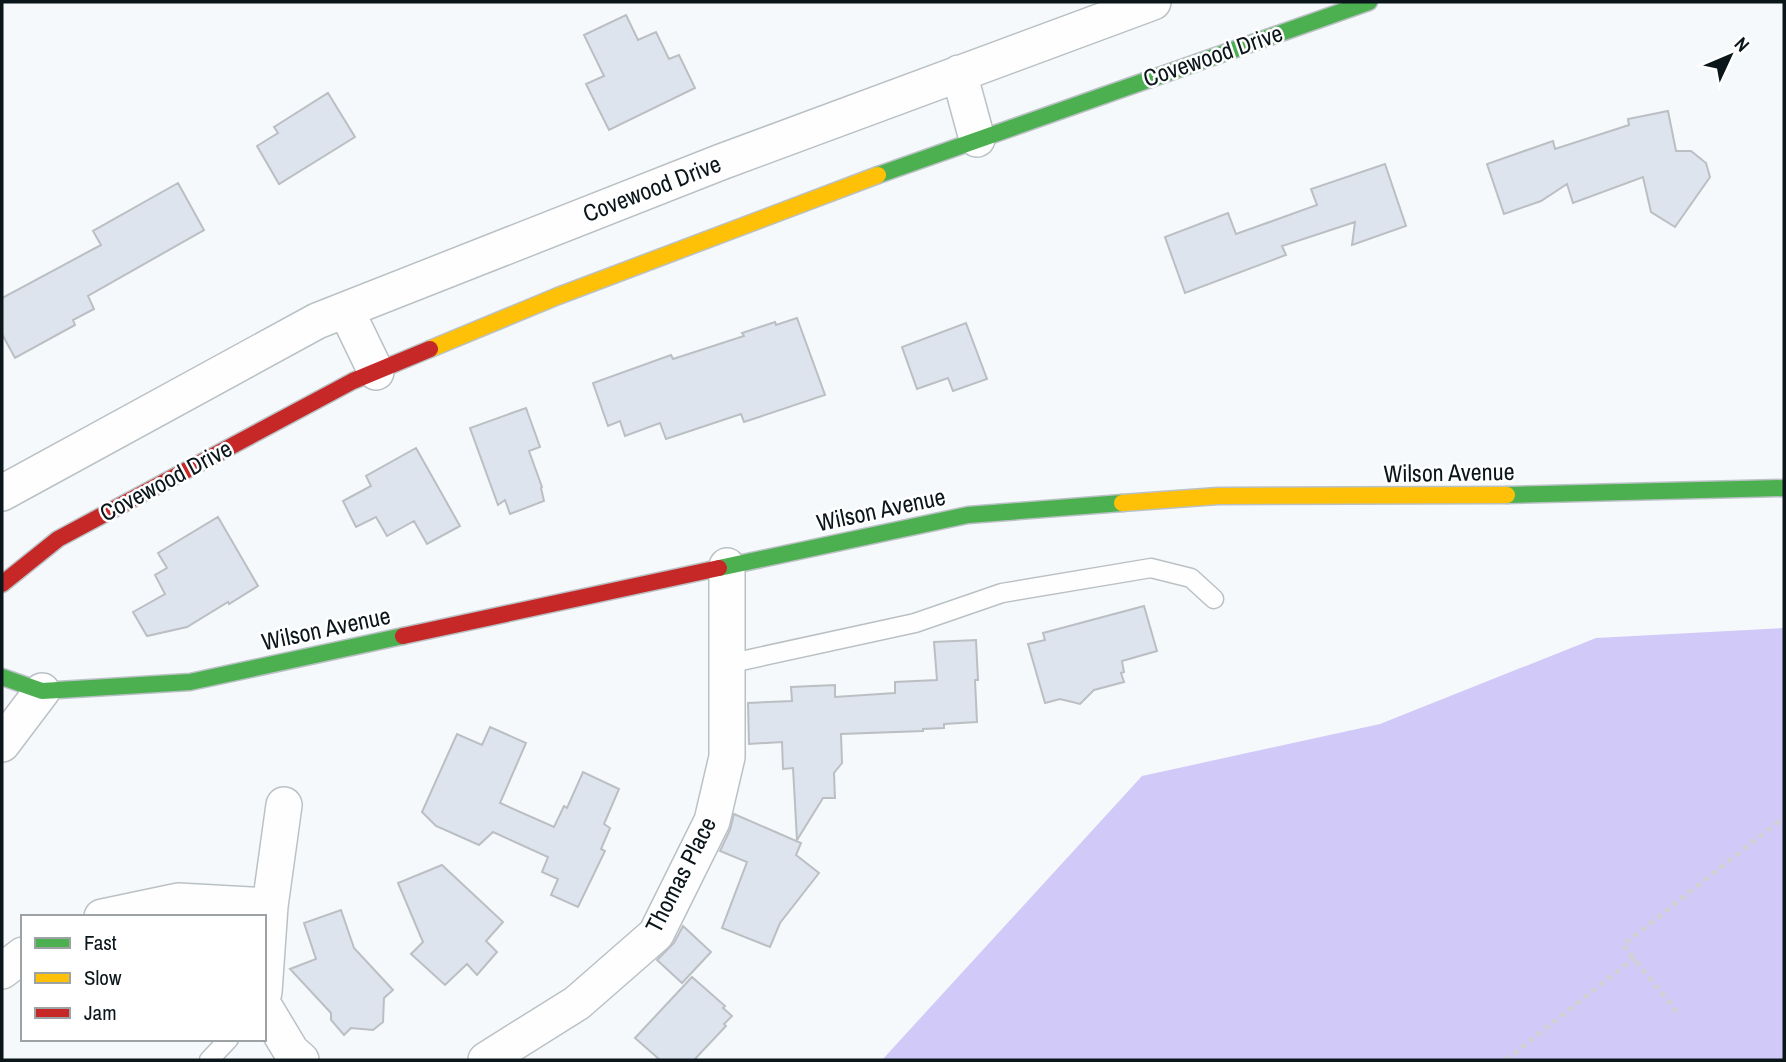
<svg xmlns="http://www.w3.org/2000/svg" width="1786" height="1062" font-family="'Archivo Narrow',sans-serif">
<rect width="100%" height="100%" fill="#f6f9fb"/>
<!-- water -->
<path fill="#d1c9f7" d="M 1784,628 L 1784,1060 L 882,1060 L 1142,776 L 1380,724 L 1596,638 Z"/>
<!-- building -->
<path fill="#dde4ee" stroke="#bbbfc3" stroke-width="2" d="M 626,15 L 638,40 L 656,32 L 669,59 L 679,55 L 695,88 L 609,130 L 586,84 L 604,76 L 584,35 Z
M 328,93 L 355,137 L 279,184 L 257,146 L 278,133 L 274,127 Z
M 1668,111 L 1676,151 L 1691,151 L 1706,163 L 1710,177 L 1675,227 L 1651,212 L 1643,177 L 1573,203 L 1567,184 L 1541,201 L 1504,214 L 1487,164 L 1553,141 L 1555,149 L 1629,125 L 1628,119 Z
M 1385,164 L 1406,226 L 1352,245 L 1355,222 L 1282,246 L 1286,255 L 1185,293 L 1165,237 L 1228,213 L 1236,234 L 1317,205 L 1311,189 Z
M 178,183 L 204,230 L 88,296 L 94,309 L 73,320 L 75,325 L 15,358 L 2,334 L 2,298 L 101,245 L 93,231 Z
M 797,318 L 825,395 L 744,422 L 741,414 L 666,439 L 660,423 L 625,436 L 620,421 L 608,426 L 593,383 L 671,355 L 673,359 L 744,336 L 742,333 L 775,322 L 776,325 Z
M 966,323 L 987,379 L 953,391 L 948,378 L 917,389 L 902,347 Z
M 526,408 L 540,447 L 529,451 L 542,487 L 541,488 L 544,501 L 510,514 L 505,500 L 498,505 L 470,428 Z
M 416,448 L 460,526 L 427,544 L 414,521 L 387,536 L 376,517 L 356,527 L 343,501 L 371,486 L 366,476 Z
M 218,517 L 258,586 L 229,604 L 228,602 L 187,627 L 147,636 L 133,612 L 165,594 L 155,575 L 167,568 L 158,553 Z
M 1144,606 L 1157,651 L 1122,661 L 1124,672 L 1121,673 L 1124,682 L 1094,690 L 1080,704 L 1060,699 L 1045,703 L 1028,644 L 1045,640 L 1043,633 Z
M 976,640 L 978,680 L 975,680 L 977,722 L 944,724 L 944,728 L 923,729 L 923,731 L 841,734 L 842,763 L 834,773 L 835,798 L 823,798 L 797,840 L 793,768 L 783,769 L 782,742 L 749,744 L 748,703 L 792,701 L 791,687 L 835,685 L 835,697 L 895,693 L 895,682 L 937,680 L 934,642 Z
M 490,727 L 526,743 L 500,803 L 554,827 L 564,806 L 567,808 L 583,772 L 619,789 L 604,824 L 610,828 L 601,849 L 605,851 L 578,907 L 551,895 L 558,879 L 542,872 L 548,857 L 493,832 L 479,845 L 436,826 L 422,812 L 457,734 L 482,745 Z
M 734,814 L 801,843 L 796,855 L 819,873 L 780,923 L 770,947 L 722,928 L 747,862 L 720,851 L 730,830 Z
M 442,865 L 503,922 L 486,941 L 497,952 L 477,975 L 467,964 L 445,985 L 411,954 L 423,942 L 398,883 Z
M 341,910 L 354,948 L 393,990 L 384,998 L 383,1022 L 373,1030 L 351,1028 L 344,1035 L 331,1020 L 331,1013 L 290,969 L 316,959 L 304,923 Z
M 683,926 L 711,952 L 682,983 L 657,960 L 674,943 Z
M 692,977 L 725,1006 L 723,1008 L 732,1016 L 724,1024 L 726,1026 L 694,1060 L 660,1060 L 635,1038 Z"/>
<g fill="none" stroke-linecap="round" stroke-linejoin="round">
<defs>
<path id="lane" d="M 727,664 L 915,623 L 1002,593 L 1151,568 L 1191,578 L 1214,599
M 209,1060 L 229,1039"/>
<path id="street" d="M 959,73 L 977,139
M 346,310 L 376,372
M 2,493 L 317,321 L 721,162 L 1153,2
M 2,744 L 42,691
M 102,917 L 178,901 L 270,906
M 2,971 L 23,955
M 264,992 L 270,906 L 284,805
M 264,1006 L 291,1051 L 301,1060
M 486,1060 L 577,1003 L 656,934 L 712,821 L 727,757 L 727,566"/>
<path id="fast" d="M 878,175 L 1369,2
M 1507,495 L 1784,488
M 719,568 L 968,515 L 1122,503
M 2,677 L 42,691 L 190,682 L 403,636"/>
<path id="slow" d="M 430,349 L 558,296 L 878,175
M 1122,503 L 1218,496 L 1507,495"/>
<path id="jam" d="M 2,584 L 58,539 L 353,381 L 430,349
M 403,636 L 719,568"/>
</defs>
<!-- lane casing -->
<use href="#lane" stroke="#bac1c5" stroke-width="21"/>
<!-- street casing -->
<use href="#street" stroke="#bac1c5" stroke-width="38"/>
<!-- fast casing -->
<use href="#fast" stroke="#bac1c5" stroke-width="19"/>
<!-- slow casing -->
<use href="#slow" stroke="#bac1c5" stroke-width="19"/>
<!-- jam casing -->
<use href="#jam" stroke="#bac1c5" stroke-width="19"/>
<!-- path -->
<path stroke="#d1d2d2" stroke-width="4.5" stroke-dasharray="5 5" stroke-linecap="butt" d="M 1677,1012 L 1623,945 L 1784,817
M 1506,1060 L 1634,958"/>
<!-- lane -->
<use href="#lane" stroke="#fefefe" stroke-width="18"/>
<!-- street -->
<use href="#street" stroke="#fefefe" stroke-width="35"/>
<!-- fast -->
<use href="#fast" stroke="#4caf50" stroke-width="16"/>
<!-- slow -->
<use href="#slow" stroke="#ffc107" stroke-width="16"/>
<!-- jam -->
<use href="#jam" stroke="#c62828" stroke-width="16"/>
</g>
<g text-anchor="middle" stroke-width="5" stroke-linejoin="round" paint-order="stroke">
<!-- street labels -->
<g font-size="24" fill="#0b161b" stroke="#fff">
<text transform="translate(1213 56) rotate(-19)" y="8">Covewood Drive</text>
<text transform="translate(652 189) rotate(-21)" y="8">Covewood Drive</text>
<text transform="translate(1449 473) rotate(-1)" y="8">Wilson Avenue</text>
<text transform="translate(166 481) rotate(-28)" y="8">Covewood Drive</text>
<text transform="translate(881 510) rotate(-12)" y="8">Wilson Avenue</text>
<text transform="translate(326 629) rotate(-12)" y="8">Wilson Avenue</text>
<text transform="translate(681 875) rotate(-63)" y="8">Thomas Place</text>
</g>
</g>
<!-- border -->
<rect width="1786" height="1062" fill="none" stroke="#0b161b" stroke-width="7"/>
<!-- legend -->
<rect x="21" y="915" width="245" height="126" fill="#ffffff" stroke="#9da2a4" stroke-width="2"/>
<rect x="35" y="938" width="35" height="10" fill="#4caf50" stroke="#9da2a4" stroke-width="2"/>
<text x="84" y="950" font-size="21" fill="#0b161b">Fast</text>
<rect x="35" y="973" width="35" height="10" fill="#ffc107" stroke="#9da2a4" stroke-width="2"/>
<text x="84" y="985" font-size="21" fill="#0b161b">Slow</text>
<rect x="35" y="1008" width="35" height="10" fill="#c62828" stroke="#9da2a4" stroke-width="2"/>
<text x="84" y="1020" font-size="21" fill="#0b161b">Jam</text>
<!-- north arrow -->
<g transform="translate(1730 56) rotate(46)" stroke="#ffffff" stroke-width="5" paint-order="stroke">
<path d="M0-5L12 26L0 18L-12 26Z" fill="#0b161b"/>
<text y="-10" font-size="19" font-weight="bold" text-anchor="middle" fill="#0b161b">N</text>
</g>
</svg>
